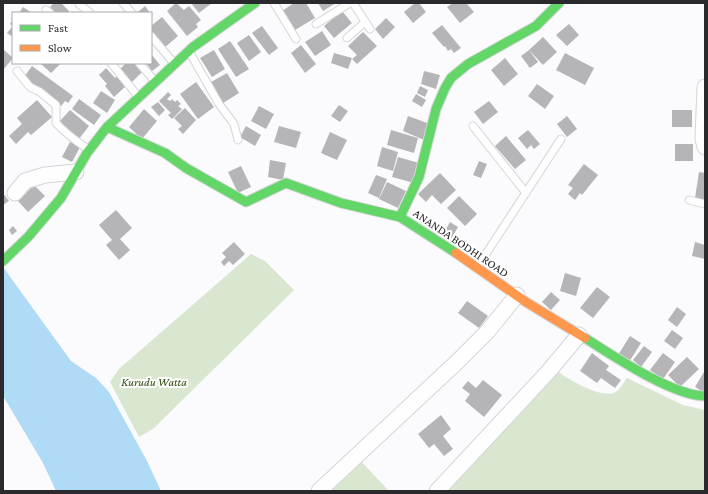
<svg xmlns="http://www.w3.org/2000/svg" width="708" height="494" font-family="'Crimson Pro',serif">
<rect width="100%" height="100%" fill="#fbfbfe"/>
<!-- green -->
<path fill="#d9e7d0" d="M 251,254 L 265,261 L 294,290 L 153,429 L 139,437 L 110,382 L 119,369 Z
M 559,372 C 569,380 605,401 617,391 C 621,388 624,382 627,378 L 683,405 L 705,410 L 705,491 L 443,491 L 535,394 Z
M 359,459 L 389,491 L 324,491 Z"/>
<!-- water -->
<path fill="#afdbf7" d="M 3,267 L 71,361 L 96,378 L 109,392 L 147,461 L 161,491 L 56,491 L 43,463 L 3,396 Z"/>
<!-- building -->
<path fill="#b5b5b8" d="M 54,3 L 61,3 L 69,11 L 67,13 L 56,13 L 50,7 Z
M 176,3 L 184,10 L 189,6 L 201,20 L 196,24 L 198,27 L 187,36 L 167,11 Z
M 191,3 L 212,3 L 199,13 Z
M 294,3 L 306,3 L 315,18 L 295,30 L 282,11 Z
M 318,3 L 336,3 L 323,11 Z
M 415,3 L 419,3 L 426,12 L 413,23 L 404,12 Z
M 453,3 L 466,3 L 474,12 L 460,23 L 447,7 Z
M 145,6 L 150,13 L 137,13 Z
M 23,7 L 32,13 L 19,13 Z
M 342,11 L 352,23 L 334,38 L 324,26 Z
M 162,17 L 178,36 L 164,48 L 151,33 L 151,26 Z
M 386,18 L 395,27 L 383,39 L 375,29 Z
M 13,20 L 13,37 L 7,33 L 13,26 L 10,24 Z
M 569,24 L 579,35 L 567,46 L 556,35 Z
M 442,25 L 461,48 L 454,53 L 451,49 L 448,51 L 445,46 L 444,47 L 432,33 Z
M 262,26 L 278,48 L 269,55 L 252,33 Z
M 322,31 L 331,45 L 315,56 L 305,42 Z
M 363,32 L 377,46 L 357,64 L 352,59 L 357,55 L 348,46 Z
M 249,35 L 261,52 L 249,61 L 237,43 Z
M 543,37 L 557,52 L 543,65 L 529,50 Z
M 230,41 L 249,69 L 236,77 L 218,49 Z
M 301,45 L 316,64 L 305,73 L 291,53 Z
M 3,49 L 13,58 L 3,70 Z
M 214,50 L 225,69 L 212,77 L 200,58 Z
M 529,50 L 538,62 L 530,68 L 521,56 Z
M 334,53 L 352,58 L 348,69 L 331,63 Z
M 565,53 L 594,68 L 585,85 L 556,70 Z
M 151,54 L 160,65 L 152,71 L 146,63 L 151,63 Z
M 505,58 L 518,74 L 504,86 L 491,70 Z
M 40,63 L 61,63 L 51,73 Z
M 126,63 L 137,63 L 144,70 L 132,82 L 120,69 Z
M 32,66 L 73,96 L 68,103 L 65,101 L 61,106 L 24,77 Z
M 106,68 L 115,78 L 117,76 L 126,86 L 114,97 L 105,86 L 107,84 L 99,75 Z
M 424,71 L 440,75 L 436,89 L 421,84 Z
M 227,73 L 239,93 L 223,103 L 211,82 Z
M 196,82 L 214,107 L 198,119 L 180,94 Z
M 537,84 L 554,96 L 545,109 L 528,96 Z
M 420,86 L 428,90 L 425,97 L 417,93 Z
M 101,91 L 115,100 L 107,113 L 93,103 Z
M 168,92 L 171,95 L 167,99 L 170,101 L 172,99 L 175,102 L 177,100 L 181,104 L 178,106 L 182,109 L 172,119 L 168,115 L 171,113 L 159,101 Z
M 416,94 L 426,100 L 422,107 L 412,101 Z
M 79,99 L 101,115 L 94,125 L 72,109 Z
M 37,100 L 52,117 L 31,135 L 28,132 L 16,144 L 9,136 L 22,124 L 17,118 Z
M 489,101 L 498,112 L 483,124 L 474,112 Z
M 158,102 L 165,110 L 159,116 L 151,107 Z
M 339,105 L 348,111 L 340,122 L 331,116 Z
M 259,106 L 274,114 L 266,129 L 251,121 Z
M 185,108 L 196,120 L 183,134 L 178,129 L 182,126 L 174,118 Z
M 144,109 L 157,121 L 142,139 L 129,127 Z
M 70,110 L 89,126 L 79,139 L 59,122 Z
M 672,110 L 692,110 L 692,127 L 672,127 Z
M 408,116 L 430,124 L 424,140 L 403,131 Z
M 567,116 L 577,129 L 567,137 L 557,124 Z
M 246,126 L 261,135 L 255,146 L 240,137 Z
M 279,126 L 301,132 L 296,148 L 274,142 Z
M 391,130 L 418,138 L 414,153 L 387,145 Z
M 528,130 L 540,144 L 534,149 L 531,145 L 527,149 L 518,138 Z
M 330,132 L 347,140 L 337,160 L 321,153 Z
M 506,136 L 526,160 L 515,169 L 495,146 Z
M 70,142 L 80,147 L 72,162 L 62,157 Z
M 675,144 L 693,144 L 693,161 L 675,161 Z
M 382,147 L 398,152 L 393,171 L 377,166 Z
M 398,157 L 419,163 L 414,183 L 392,177 Z
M 270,160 L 286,163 L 283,180 L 268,177 Z
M 479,161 L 487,164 L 481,178 L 473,175 Z
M 584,164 L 598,175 L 582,195 L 580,193 L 575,200 L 568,194 L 573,188 L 568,185 Z
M 241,166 L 251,187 L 238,193 L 228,172 Z
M 699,172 L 705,173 L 705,200 L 695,198 Z
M 440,173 L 456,190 L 441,204 L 432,195 L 426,202 L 418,194 Z
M 376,175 L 387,179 L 379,198 L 368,193 Z
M 387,182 L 406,191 L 398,208 L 379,199 Z
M 34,185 L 45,196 L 28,212 L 18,201 Z
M 3,193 L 9,201 L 3,205 Z
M 459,196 L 477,214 L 465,226 L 447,208 Z
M 116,210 L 132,228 L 120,239 L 130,250 L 119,260 L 106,245 L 112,240 L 99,225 Z
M 450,222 L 458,227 L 451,239 L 443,234 Z
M 13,226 L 17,231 L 12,235 L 9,230 Z
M 234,242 L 245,254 L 233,265 L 229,261 L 224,266 L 221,262 L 226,257 L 222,253 Z
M 695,242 L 705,245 L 705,259 L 692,256 Z
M 565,273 L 581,278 L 576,296 L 560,291 Z
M 597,287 L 610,297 L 593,318 L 580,308 Z
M 551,292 L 560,300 L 551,310 L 542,302 Z
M 467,301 L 488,316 L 479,328 L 458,313 Z
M 677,307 L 686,314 L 677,327 L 668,320 Z
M 672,330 L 683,338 L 675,349 L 664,341 Z
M 630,336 L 641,343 L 629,362 L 618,355 Z
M 644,346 L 652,352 L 641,367 L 633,360 Z
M 592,353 L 609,366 L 606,370 L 621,380 L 615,388 L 601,378 L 597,383 L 580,371 Z
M 663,353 L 675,362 L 663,379 L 650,370 Z
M 687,357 L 699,369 L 680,387 L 668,375 Z
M 704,372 L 705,372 L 705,393 L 695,387 Z
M 483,380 L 502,395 L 484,417 L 465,401 L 470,394 L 462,388 L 468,381 L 476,388 Z
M 441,415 L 451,429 L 443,436 L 453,449 L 444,456 L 434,444 L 429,448 L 418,434 Z"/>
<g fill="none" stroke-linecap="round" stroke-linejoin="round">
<defs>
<path id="lane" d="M 123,3 L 132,13
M 274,3 L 296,39
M 353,3 L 370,29
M 79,4 L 90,13
M 46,10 L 50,13
M 316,24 L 350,3
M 151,36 L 173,62
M 347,38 L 365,22
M 190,53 L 219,104 L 234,124 L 238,140
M 111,63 L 137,95
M 139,63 L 154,80
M 17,71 L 30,87 L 40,92 L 56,105 L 56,123 C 66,134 76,141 88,149
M 473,126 L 526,193
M 689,200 L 705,204
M 478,266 L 561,139"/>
<path id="street" d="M 705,87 L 703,139 L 705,147
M 15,193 L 25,181 L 45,175 L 76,172
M 319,491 L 457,362 L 488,331 L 517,295
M 437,491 L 548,372 L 579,335"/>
<path id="fast" d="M 107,127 L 165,153 L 186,168 L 246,202 L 286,183 L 341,203 L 400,217 L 456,253
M 400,217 L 419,177 L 436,109 L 445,88 L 451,78 L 468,64 L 536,26 L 559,3
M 3,261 L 28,237 L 61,198 L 87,153 L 107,127 L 193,47 L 255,3
M 585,338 C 613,356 673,396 705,396"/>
<path id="slow" d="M 456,253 L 526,302 L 585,338"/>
</defs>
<!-- lane casing -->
<use href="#lane" stroke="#d5d5d8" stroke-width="9"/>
<!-- street casing -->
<use href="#street" stroke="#d5d5d8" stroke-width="17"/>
<!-- fast casing -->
<use href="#fast" stroke="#d5d5d8" stroke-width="11"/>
<!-- slow casing -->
<use href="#slow" stroke="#d5d5d8" stroke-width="11"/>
<!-- lane -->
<use href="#lane" stroke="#fefeff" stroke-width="7"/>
<!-- street -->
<use href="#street" stroke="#fefeff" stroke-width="15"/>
<!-- fast -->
<use href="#fast" stroke="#63d668" stroke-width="9"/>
<!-- slow -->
<use href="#slow" stroke="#ff974d" stroke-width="9"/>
</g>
<g text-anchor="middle" stroke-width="4" stroke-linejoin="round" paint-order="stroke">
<!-- street labels -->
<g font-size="12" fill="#2a2a2e" stroke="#fff">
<text transform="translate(461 243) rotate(34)" y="4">ANANDA BODHI ROAD</text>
</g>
<!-- park labels -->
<g font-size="12" font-style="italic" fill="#2f4b11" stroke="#fff">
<text x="154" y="386">Kurudu Watta</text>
</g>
</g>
<!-- border -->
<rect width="708" height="494" fill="none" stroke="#2a2a2e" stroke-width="8"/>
<!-- legend -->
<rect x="12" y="12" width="140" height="52" fill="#ffffff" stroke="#aaaaab"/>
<rect x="20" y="25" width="20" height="6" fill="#63d668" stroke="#aaaaab"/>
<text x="48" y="32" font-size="12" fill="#2a2a2e">Fast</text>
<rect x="20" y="45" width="20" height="6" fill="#ff974d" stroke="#aaaaab"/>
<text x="48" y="52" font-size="12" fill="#2a2a2e">Slow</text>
</svg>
